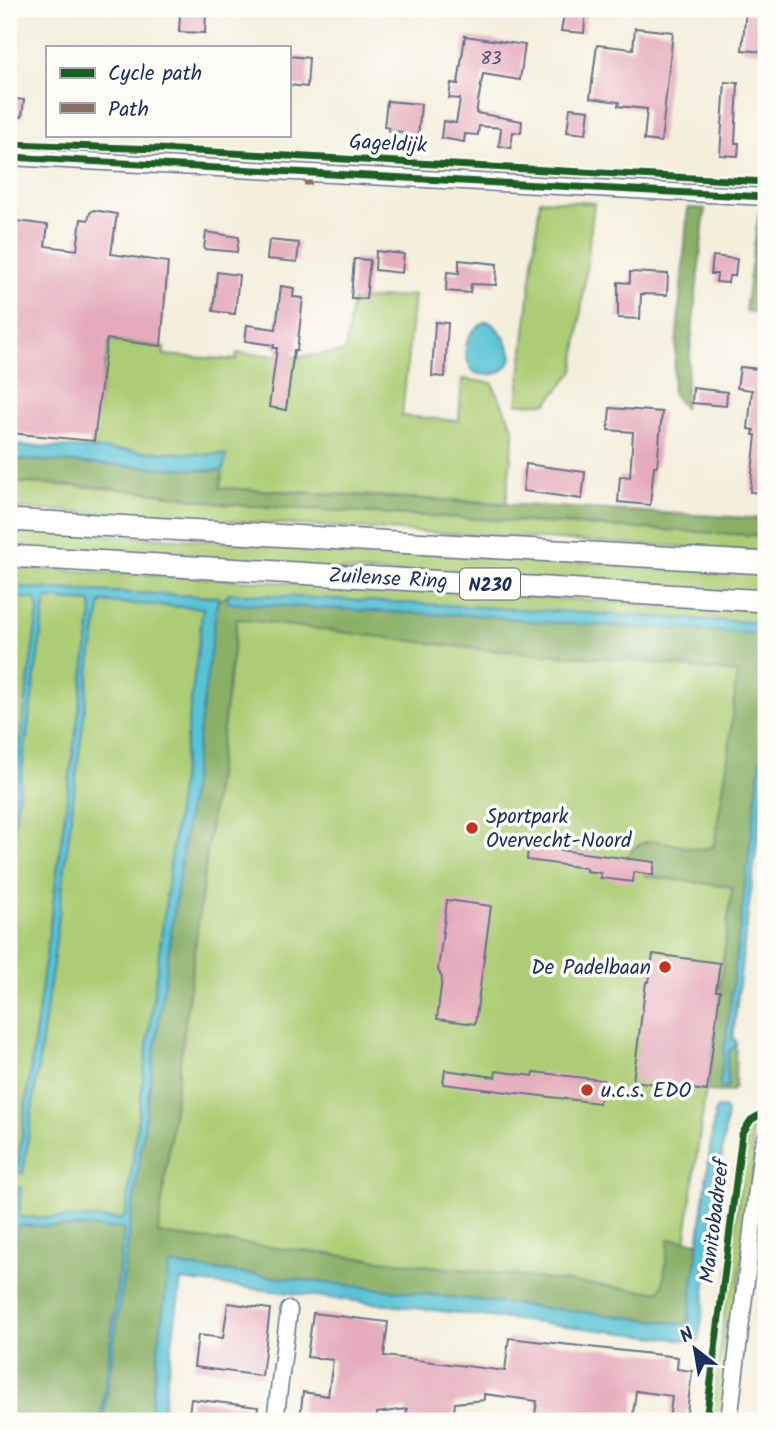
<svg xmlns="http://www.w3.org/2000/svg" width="775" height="1430" font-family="Kalam,sans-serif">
<rect width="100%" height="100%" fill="#fdfcf7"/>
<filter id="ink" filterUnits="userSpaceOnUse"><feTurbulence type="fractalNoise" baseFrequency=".0143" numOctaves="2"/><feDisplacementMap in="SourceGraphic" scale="14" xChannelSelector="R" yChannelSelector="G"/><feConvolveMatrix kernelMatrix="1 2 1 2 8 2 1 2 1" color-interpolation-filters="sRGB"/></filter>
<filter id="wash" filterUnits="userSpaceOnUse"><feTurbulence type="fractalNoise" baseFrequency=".00686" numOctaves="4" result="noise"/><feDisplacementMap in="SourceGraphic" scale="28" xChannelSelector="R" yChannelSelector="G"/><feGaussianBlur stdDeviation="1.57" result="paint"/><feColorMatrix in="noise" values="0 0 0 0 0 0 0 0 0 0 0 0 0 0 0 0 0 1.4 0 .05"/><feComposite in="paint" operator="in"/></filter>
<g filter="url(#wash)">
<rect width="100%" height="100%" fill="#f4efdb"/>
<!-- green -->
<path fill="#accd75" stroke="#647e6a" stroke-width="2" d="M 540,200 L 594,203 L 574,371 L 547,403 L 517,404 Z
M 414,295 L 402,416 L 459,421 L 462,379 L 492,383 L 514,429 L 506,503 L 219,488 L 225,455 L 91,449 L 109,340 L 164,347 L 164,355 L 236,360 L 237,353 L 296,357 L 345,352 L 352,301 Z
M 9,482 C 80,486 151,489 221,504 L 766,536 L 766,552 L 9,508 Z
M 9,529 L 766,573 L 766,594 L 9,552 Z
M 9,567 L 766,610 L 766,630 L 234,595 L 217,600 L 217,597 L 9,587 Z
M 9,597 L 36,599 L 38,610 L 9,825 Z
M 46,599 L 91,602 L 92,612 L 17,1171 L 23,1174 L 53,963 L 91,658 L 101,602 L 203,608 L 126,1213 L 124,1219 L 19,1217 L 21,1188 L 16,1187 L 9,1248 L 9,861 Z
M 229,614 L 763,665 L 677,1303 L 151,1249 Z
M 751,1128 L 754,1164 L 723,1421 L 711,1421 L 746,1136 Z"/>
<!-- forest -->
<path fill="#89b066" stroke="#527062" stroke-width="2" d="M 688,208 L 705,209 L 684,408 L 672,393 Z
M 759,212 L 766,212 L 766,302 L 763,313 L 745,311 Z
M 9,459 L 223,471 L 220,488 L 766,519 L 766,536 L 221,504 C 151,489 80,486 9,482 Z
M 234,595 L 766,630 L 766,742 L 733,1039 L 736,1040 L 735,1087 L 731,1092 L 707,1091 L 732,887 L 646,876 L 643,871 L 622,867 C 643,815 685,860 714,846 L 728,758 L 737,673 L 627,660 L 476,649 L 237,619 L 158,1234 L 648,1291 L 659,1291 L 663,1284 L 669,1239 L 699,1242 L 689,1319 L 686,1324 L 170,1265 L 149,1421 L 103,1421 L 217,600 Z
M 16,1225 L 124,1228 L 101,1421 L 9,1421 L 9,1297 Z"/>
<!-- water -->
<path fill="#59c3d5" stroke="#3a799a" stroke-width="2" d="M 487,321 C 500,328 510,344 512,358 C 505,374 491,377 475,373 C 459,355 465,331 487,321 Z
M 9,445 L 226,455 L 223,471 L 9,459 Z
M 9,587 L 218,597 L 103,1421 L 101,1421 L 124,1229 L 17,1225 L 9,1297 L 9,1248 L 16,1187 L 21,1187 L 19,1217 L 123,1219 L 126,1213 L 203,608 L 101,602 L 91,658 L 53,963 L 23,1174 L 17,1171 L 92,612 L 91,602 L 46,599 L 9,861 L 9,825 L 38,610 L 35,599 L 9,597 Z
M 228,593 L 766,623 L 766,634 L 541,622 L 478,615 L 425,614 L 231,603 L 228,602 Z
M 766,719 L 766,772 L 732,1039 L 736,1041 L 735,1047 L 729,1051 L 727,1061 L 728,1086 L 722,1088 L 720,1085 Z
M 718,1108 L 724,1108 L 727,1112 L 699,1342 L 181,1280 L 161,1421 L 149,1421 L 169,1265 L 686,1324 L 689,1319 L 715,1110 Z"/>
<g id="blocks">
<!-- building -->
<path fill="#e5abbc" d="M 565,9 L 586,9 L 584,33 L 561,31 Z
M 746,9 L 766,9 L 766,52 L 742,50 Z
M 180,13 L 206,13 L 205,33 L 179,32 Z
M 635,28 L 673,32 L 661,142 L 644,140 L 647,109 L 618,106 L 619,102 L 590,98 L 597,45 L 633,49 Z
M 465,36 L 525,45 L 520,80 L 483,74 L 476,113 L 522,121 L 521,133 L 513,132 L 511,148 L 499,146 L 501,128 L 479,126 L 478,135 L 465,134 L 464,142 L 441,138 L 443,121 L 456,123 L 460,99 L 449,98 L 451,83 L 458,84 Z
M 289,56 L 309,58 L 307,87 L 289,85 Z
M 725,82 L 738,83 L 735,143 L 739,143 L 738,156 L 720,155 Z
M 9,98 L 24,100 L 22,117 L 9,113 Z
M 387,101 L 421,104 L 418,137 L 403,135 L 403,132 L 388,131 L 389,128 L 384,127 Z
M 570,108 L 589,110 L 586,134 L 567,132 Z
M 93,210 L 117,214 L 111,254 L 168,262 L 161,346 L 107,339 L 94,441 L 9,433 L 9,220 L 48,225 L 45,246 L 77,250 L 81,219 L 88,220 L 90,213 Z
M 206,232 L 239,237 L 237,252 L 204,249 Z
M 269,240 L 299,243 L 297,262 L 267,259 Z
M 376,251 L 404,254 L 402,273 L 375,270 Z
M 713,256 L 737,259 L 735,276 L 729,276 L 728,283 L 716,282 L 717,274 L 711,274 Z
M 354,259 L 370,260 L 366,299 L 351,298 Z
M 459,260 L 497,264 L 496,285 L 471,284 L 470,293 L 446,291 L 447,272 L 459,273 Z
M 217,272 L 239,275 L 235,314 L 213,311 Z
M 630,272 L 668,274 L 667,295 L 641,294 L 640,319 L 618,318 L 618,282 L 630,283 Z
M 281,286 L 294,288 L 293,297 L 303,298 L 297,350 L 294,350 L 286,410 L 269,407 L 277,348 L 273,348 L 274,345 L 245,341 L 247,325 L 276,329 Z
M 435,322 L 448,323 L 445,377 L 432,376 Z
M 740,367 L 759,369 L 758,374 L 766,374 L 766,493 L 750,492 L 756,435 L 753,435 L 754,430 L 748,429 L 752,390 L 737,388 Z
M 693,388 L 727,392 L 726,406 L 692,403 Z
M 610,408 L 662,412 L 657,466 L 654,466 L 650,505 L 618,502 L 620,476 L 630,477 L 633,432 L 608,430 Z
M 526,464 L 585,472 L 582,499 L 523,491 Z
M 528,846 L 655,862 L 653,875 L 634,872 L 633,882 L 600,878 L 601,873 L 586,871 L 586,868 L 527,860 Z
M 447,900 L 491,906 L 475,1024 L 437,1019 L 442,978 L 438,970 Z
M 653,954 L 720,963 L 716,991 L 720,991 L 707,1091 L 633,1081 L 646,982 L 649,982 Z
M 445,1070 L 495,1077 L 496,1071 L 533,1076 L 534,1072 L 603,1080 L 599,1103 L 443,1084 Z
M 228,1303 L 270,1309 L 262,1376 L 194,1367 L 198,1335 L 223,1338 Z
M 313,1313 L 388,1322 L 384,1356 L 505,1371 L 509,1338 L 678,1357 L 677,1369 L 692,1371 L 686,1421 L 669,1421 L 672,1396 L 636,1391 L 632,1421 L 534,1421 L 537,1401 L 484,1394 L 484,1400 L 455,1403 L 453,1421 L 406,1421 L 407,1409 L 377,1413 L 376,1421 L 307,1421 L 307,1419 L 300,1418 L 303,1392 L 328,1396 L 333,1360 L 307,1357 Z
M 191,1399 L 258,1407 L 256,1421 L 188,1421 Z"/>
</g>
</g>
<g filter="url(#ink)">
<use href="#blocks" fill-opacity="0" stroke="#67728a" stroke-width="2"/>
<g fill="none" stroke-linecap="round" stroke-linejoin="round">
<defs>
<path id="minor" d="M 9,157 L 766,197
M 275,1421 L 289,1310
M 729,1421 L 762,1148 L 766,1138"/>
<path id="major" d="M 9,520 L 766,563
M 9,556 L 766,601"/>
</defs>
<!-- minor casing -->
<use href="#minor" stroke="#67728a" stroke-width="19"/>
<!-- major casing -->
<use href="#major" stroke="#67728a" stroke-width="24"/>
<!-- minor -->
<use href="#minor" stroke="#fff" stroke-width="16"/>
<!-- major -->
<use href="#major" stroke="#fff" stroke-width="21"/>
<!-- quiet -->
<path stroke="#8d6e63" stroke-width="5" stroke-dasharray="10 5" stroke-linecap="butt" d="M 304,183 L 312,183"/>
<defs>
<path id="cycleway" d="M 9,144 L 158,149 L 766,182
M 9,157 L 766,197
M 706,1421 L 742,1134 L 751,1120 L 766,1111"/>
</defs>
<!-- cycleway casing -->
<use href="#cycleway" stroke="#fdfcf7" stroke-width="11"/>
<!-- cycleway -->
<use href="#cycleway" stroke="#1b5e20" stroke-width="7"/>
</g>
</g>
<!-- markers -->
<g fill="#c8321e" stroke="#fdfcf7" stroke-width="2.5">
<circle cx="472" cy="828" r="7"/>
<circle cx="665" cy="967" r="7"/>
<circle cx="587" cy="1090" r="7"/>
</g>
<g text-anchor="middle" stroke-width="7" stroke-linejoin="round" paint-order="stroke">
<!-- number labels -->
<g font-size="18" fill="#4e4e76">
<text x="491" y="64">83</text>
</g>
<!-- shield labels -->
<rect fill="#fdfcf7" stroke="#5f6c8c" stroke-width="2" x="460" y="568.5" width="60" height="31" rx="5"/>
<g font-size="19" font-weight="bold" fill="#1b2f5e">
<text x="490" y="591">N230</text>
</g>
<!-- street labels -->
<g font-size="21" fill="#1b2f5e" stroke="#fdfcf7">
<text transform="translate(388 143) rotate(3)" y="7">Gageldijk</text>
<text transform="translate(388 578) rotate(3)" y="7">Zuilense Ring</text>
<text transform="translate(714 1221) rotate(-83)" y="7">Manitobadreef</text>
</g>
<!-- poi labels -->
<g font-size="21" fill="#1b2f5e" stroke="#fdfcf7" text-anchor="start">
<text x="486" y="823">Sportpark<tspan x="486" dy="24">Overvecht-Noord</tspan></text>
<text x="651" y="974" text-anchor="end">De Padelbaan</text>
<text x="601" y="1097">u.c.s. EDO</text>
</g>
</g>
<!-- margin -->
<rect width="775" height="1430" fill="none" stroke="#fdfcf7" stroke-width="35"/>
<!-- legend -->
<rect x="46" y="46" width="245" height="91" fill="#fdfcf7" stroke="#a3aaba" stroke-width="2"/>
<rect x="60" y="68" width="35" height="10" fill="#1b5e20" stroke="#a3aaba" stroke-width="2"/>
<text x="108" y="80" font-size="21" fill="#1b2f5e">Cycle path</text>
<rect x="60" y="103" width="35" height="10" fill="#8d6e63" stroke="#a3aaba" stroke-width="2"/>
<text x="108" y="116" font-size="21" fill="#1b2f5e">Path</text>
<!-- north arrow -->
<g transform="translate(695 1349) rotate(329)" stroke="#fdfcf7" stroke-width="5" paint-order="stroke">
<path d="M0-5L12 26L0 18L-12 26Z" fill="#1b2f5e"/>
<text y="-10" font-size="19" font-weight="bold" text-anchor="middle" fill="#1b2f5e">N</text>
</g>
</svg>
